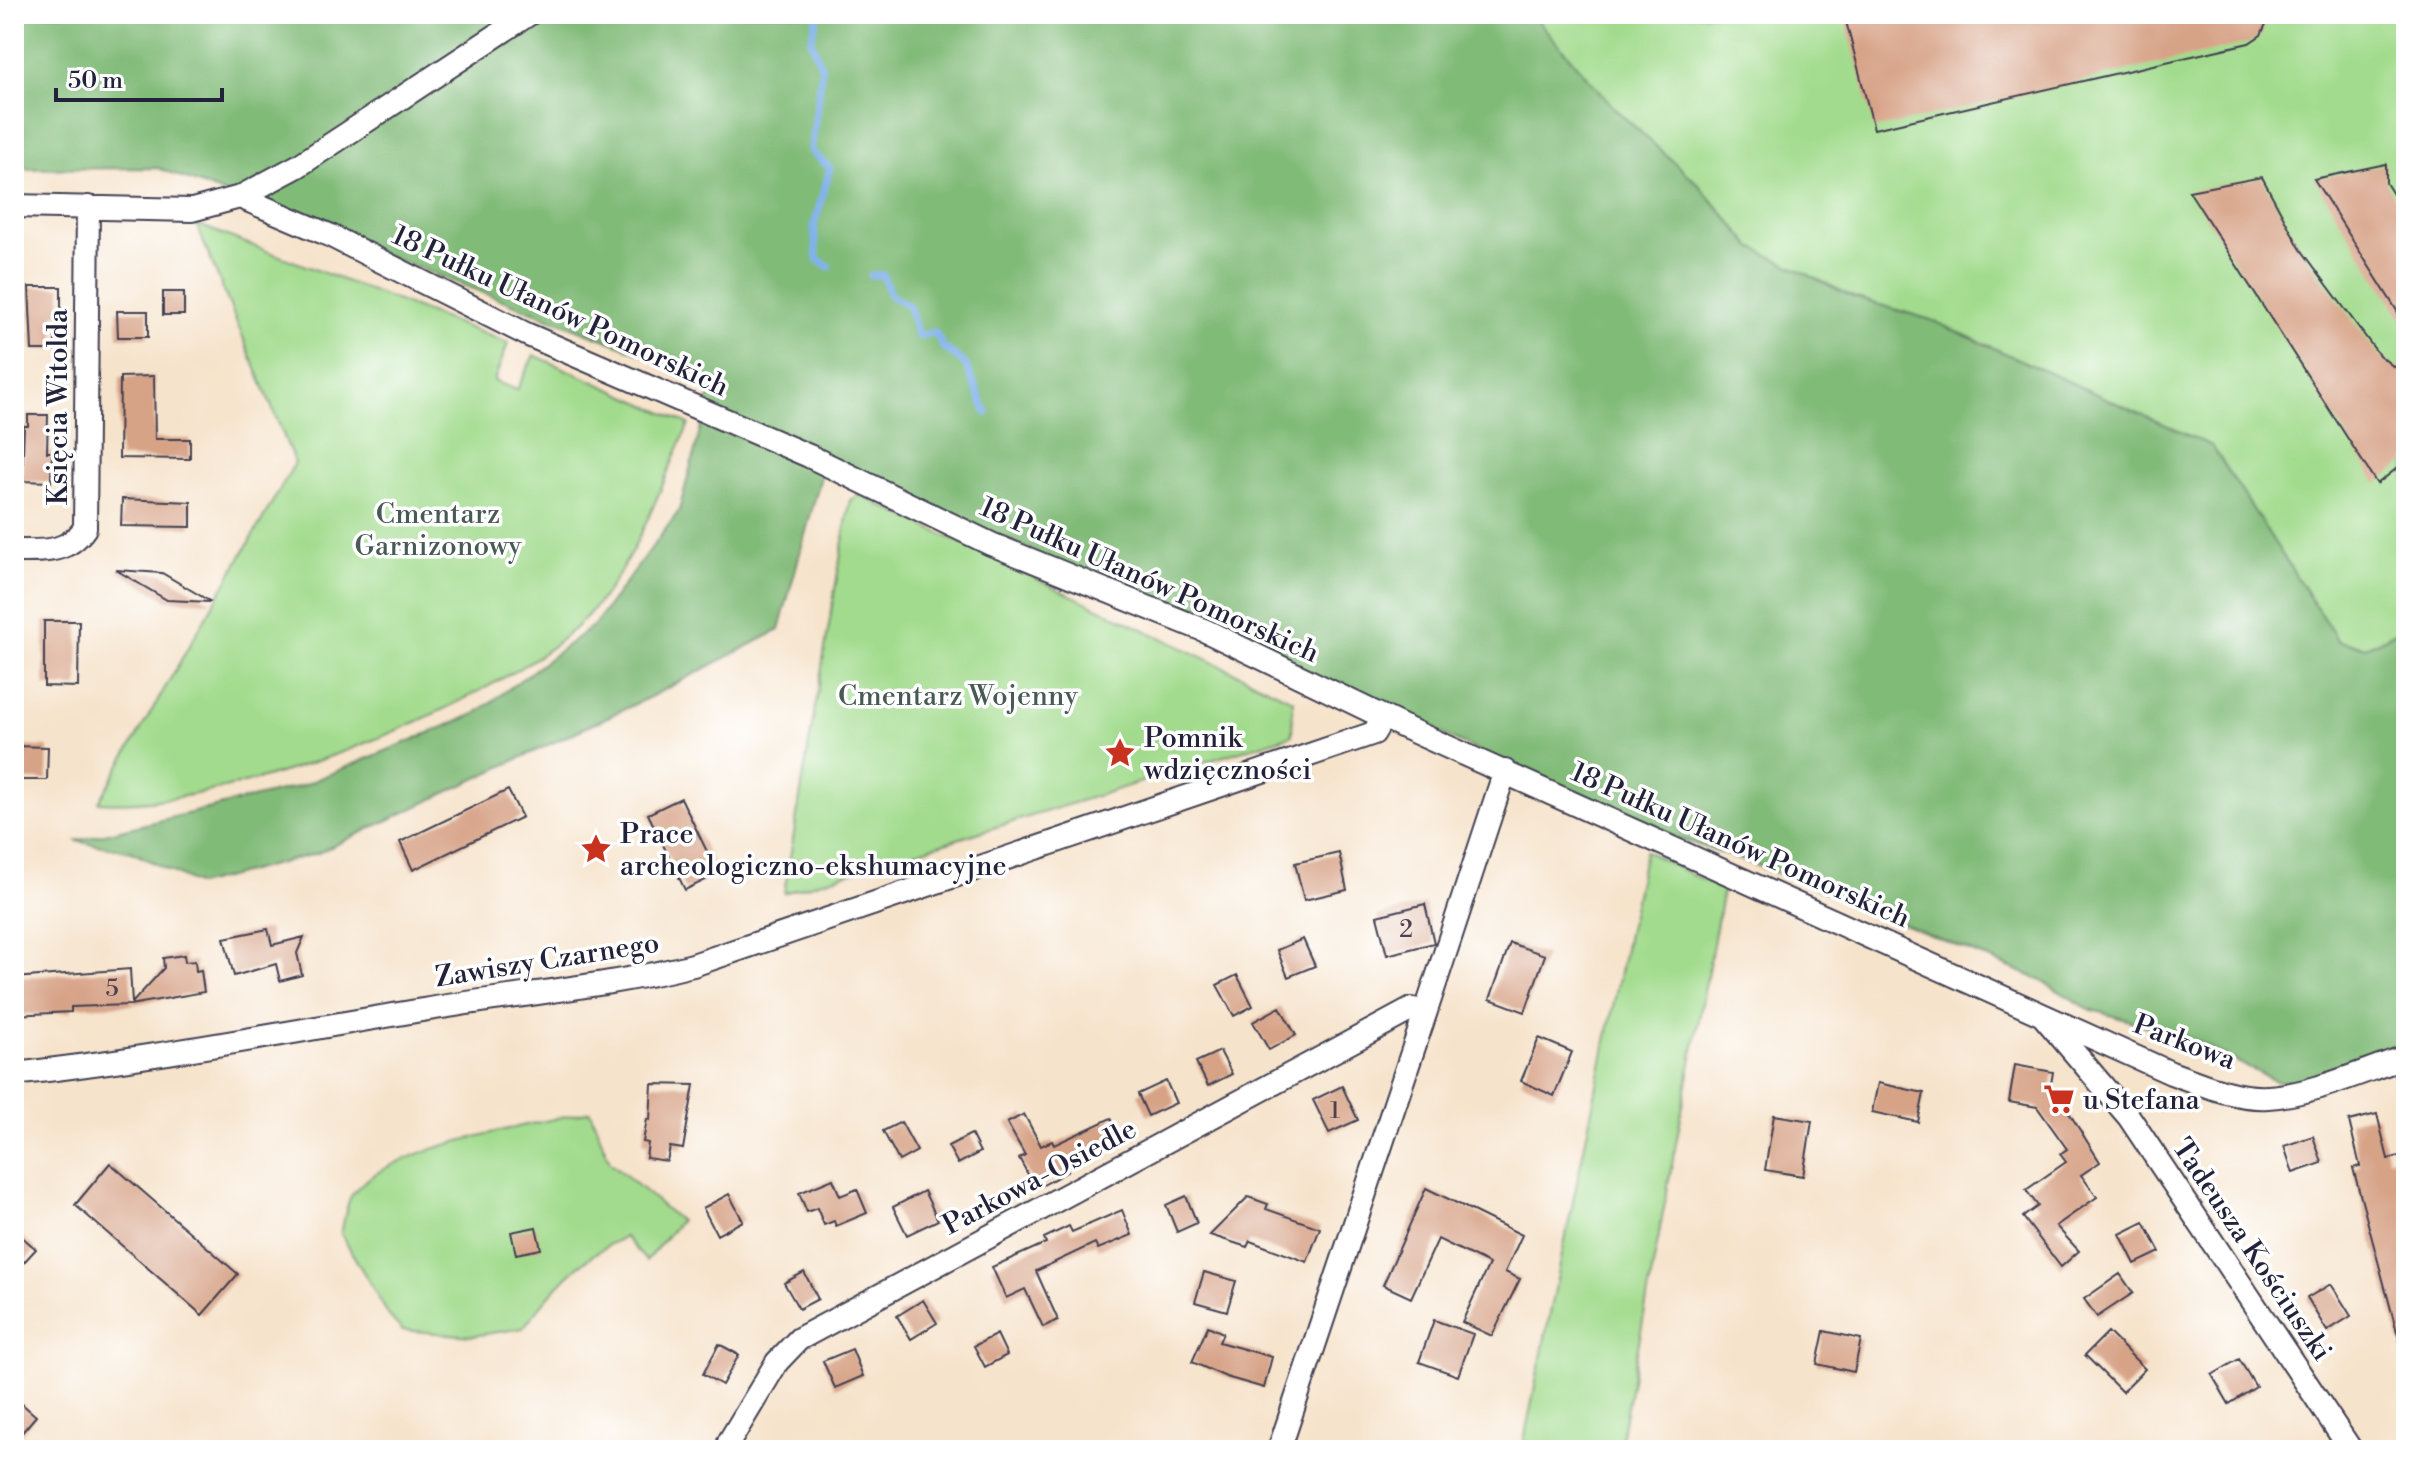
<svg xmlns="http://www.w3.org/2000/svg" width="2420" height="1464" font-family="'Libre Bodoni',serif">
<rect width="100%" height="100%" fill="#fff"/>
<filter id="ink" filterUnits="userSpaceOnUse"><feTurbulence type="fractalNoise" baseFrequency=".0125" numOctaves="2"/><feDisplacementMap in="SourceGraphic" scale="16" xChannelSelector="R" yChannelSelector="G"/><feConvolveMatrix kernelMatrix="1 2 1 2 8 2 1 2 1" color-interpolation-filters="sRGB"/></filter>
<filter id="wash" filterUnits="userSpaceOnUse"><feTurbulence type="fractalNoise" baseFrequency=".006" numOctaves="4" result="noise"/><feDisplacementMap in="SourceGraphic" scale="32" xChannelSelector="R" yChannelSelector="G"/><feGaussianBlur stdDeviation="1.8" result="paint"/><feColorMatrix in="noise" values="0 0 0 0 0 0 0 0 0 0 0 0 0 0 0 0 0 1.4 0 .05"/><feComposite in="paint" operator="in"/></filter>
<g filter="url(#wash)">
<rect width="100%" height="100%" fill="#f6e3cb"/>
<!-- green -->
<path fill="#a2db8d" stroke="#627e64" stroke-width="2" d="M 1532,14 L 2406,14 L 2406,627 L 2366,647 L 2338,641 L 2212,446 L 1931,320 L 1853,297 L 1752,247 L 1698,184 L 1617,111 Z
M 196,224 L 508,343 L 494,381 L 517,390 L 534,355 L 689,424 C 657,493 633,575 575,628 C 483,710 223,812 99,802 L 295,463 Z
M 859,495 L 1293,700 L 1292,735 L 784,893 L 850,500 Z
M 1645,851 L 1723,890 L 1619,1450 L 1522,1450 Z
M 590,1111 L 610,1162 L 680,1221 L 646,1261 L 625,1237 C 581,1255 551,1292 523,1328 L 472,1336 L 402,1330 L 389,1316 L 341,1234 C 344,1222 346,1202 353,1193 C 387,1147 533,1125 590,1111 Z"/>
<!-- forest -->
<path fill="#81bb78" stroke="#526e5a" stroke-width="2" d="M 14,14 L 1532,14 L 1617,111 L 1698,184 L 1752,247 L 1853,297 L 1931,320 L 2212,446 L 2338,641 L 2366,647 L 2406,627 L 2406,1050 L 2315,1080 L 2277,1082 L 2192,1039 L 2089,1009 L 2040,980 L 1794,879 L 1650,828 L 826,458 L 779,630 L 650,697 L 318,853 L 198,885 L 132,852 L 76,841 L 301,786 L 475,714 L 594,625 L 679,511 L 713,381 L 158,168 L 14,169 Z"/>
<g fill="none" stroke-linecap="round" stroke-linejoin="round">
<!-- stream -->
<path stroke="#82b2ed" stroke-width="7" d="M 818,14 L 811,40 L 822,69 L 811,151 L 830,168 L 814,226 L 817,259 L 829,267
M 871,275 L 883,275 L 890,295 L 909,306 L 918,336 L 935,332 L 943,347 L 965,364 L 987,413"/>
</g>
<g id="blocks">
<!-- building -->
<path fill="#d7a387" d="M 1844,14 L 2266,14 L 2266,24 L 2261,35 L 2249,43 L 1874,129 Z
M 2386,164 L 2386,183 L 2406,215 L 2406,325 L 2314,179 Z
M 2262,177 L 2300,248 L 2379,355 L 2394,367 L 2406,370 L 2406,461 L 2377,484 L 2189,191 Z
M 29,287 L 61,287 L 61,314 L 55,314 L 55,350 L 32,350 Z
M 163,292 L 184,292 L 184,315 L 163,315 Z
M 117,311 L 148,311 L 148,337 L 118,337 Z
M 154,376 L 155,439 L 190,439 L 190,459 L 119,458 L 120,377 Z
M 28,415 L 48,415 L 47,452 L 52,452 L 51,482 L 22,481 L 24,426 L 28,426 Z
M 122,499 L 191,502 L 191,527 L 121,526 Z
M 116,570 L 162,573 L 211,602 L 167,600 Z
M 44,621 L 79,621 L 78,687 L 44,686 Z
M 14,746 L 48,747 L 47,780 L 14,780 Z
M 508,790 L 522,817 L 413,870 L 400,842 Z
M 681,798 L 718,874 L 685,890 L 648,814 Z
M 1339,853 L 1347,890 L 1304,900 L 1295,863 Z
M 1425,904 L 1434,943 L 1387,955 L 1377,916 Z
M 268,929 L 272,945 L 304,937 L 297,953 L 302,975 L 280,981 L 276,964 L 234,976 L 224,938 Z
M 1303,939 L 1315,966 L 1288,977 L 1277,950 Z
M 1510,943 L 1545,955 L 1525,1012 L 1490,999 Z
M 184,955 L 185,962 L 195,961 L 196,971 L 201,970 L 204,992 L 130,1005 L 71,1007 L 71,1012 L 14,1015 L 14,978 L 130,969 L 132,1003 L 164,968 L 163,958 Z
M 1237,975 L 1253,1006 L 1234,1016 L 1217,985 Z
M 1280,1007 L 1296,1035 L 1269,1050 L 1253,1022 Z
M 1539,1038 L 1572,1052 L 1554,1096 L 1521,1081 Z
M 1220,1051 L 1232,1074 L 1208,1086 L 1196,1062 Z
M 2015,1065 L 2053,1072 L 2051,1084 L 2100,1162 L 2081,1175 L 2097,1197 L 2056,1226 L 2079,1251 L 2061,1267 L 2023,1217 L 2038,1206 L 2026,1190 L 2066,1162 L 2060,1154 L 2067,1149 L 2037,1107 L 2009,1102 Z
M 1166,1081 L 1176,1103 L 1148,1116 L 1138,1094 Z
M 1878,1083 L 1924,1093 L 1918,1122 L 1872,1112 Z
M 652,1084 L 694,1085 L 683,1149 L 670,1147 L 667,1161 L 646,1158 L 648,1143 L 643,1142 L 647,1119 L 650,1120 Z
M 1342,1086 L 1358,1120 L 1329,1133 L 1313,1100 Z
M 1024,1114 L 1041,1146 L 1052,1141 L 1054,1145 L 1111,1118 L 1120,1138 L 1064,1164 L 1068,1171 L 1036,1189 L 1019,1158 L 1025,1155 L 1007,1123 Z
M 2377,1114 L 2388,1159 L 2399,1156 L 2406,1182 L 2406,1342 L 2400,1343 L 2353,1168 L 2360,1166 L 2349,1121 Z
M 1774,1115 L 1812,1121 L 1803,1176 L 1765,1170 Z
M 901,1122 L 917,1151 L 899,1161 L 883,1131 Z
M 971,1134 L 980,1152 L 958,1164 L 948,1146 Z
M 2313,1136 L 2322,1163 L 2293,1173 L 2284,1146 Z
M 110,1163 L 238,1274 L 202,1315 L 75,1205 Z
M 833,1179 L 840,1196 L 857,1189 L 867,1213 L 836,1226 L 834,1221 L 824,1225 L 817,1208 L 807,1212 L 799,1193 Z
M 1426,1188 L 1522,1235 L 1505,1272 L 1520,1279 L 1492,1336 L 1462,1322 L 1489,1264 L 1438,1239 L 1411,1298 L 1383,1285 Z
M 924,1191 L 938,1220 L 907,1235 L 893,1207 Z
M 729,1194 L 743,1221 L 717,1235 L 703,1208 Z
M 1186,1196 L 1197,1223 L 1177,1232 L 1166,1205 Z
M 1248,1197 L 1268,1204 L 1266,1209 L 1320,1228 L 1307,1262 L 1250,1241 L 1247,1247 L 1210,1235 Z
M 1122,1210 L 1132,1235 L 1098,1249 L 1095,1243 L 1036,1271 L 1058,1320 L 1043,1327 L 1025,1289 L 1006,1298 L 992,1267 L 1046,1243 L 1044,1238 L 1069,1226 L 1072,1232 Z
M 2144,1222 L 2160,1252 L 2135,1264 L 2120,1234 Z
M 536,1227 L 541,1249 L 516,1254 L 511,1232 Z
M 14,1230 L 36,1249 L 14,1273 Z
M 804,1272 L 818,1299 L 799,1309 L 784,1283 Z
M 1204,1272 L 1236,1281 L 1227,1311 L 1195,1302 Z
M 2120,1274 L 2133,1293 L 2097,1317 L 2084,1299 Z
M 2331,1284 L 2351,1316 L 2327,1331 L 2307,1298 Z
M 923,1300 L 937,1323 L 911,1339 L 897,1316 Z
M 1434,1320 L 1473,1334 L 1458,1376 L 1419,1362 Z
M 1208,1326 L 1223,1333 L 1219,1342 L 1272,1357 L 1264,1388 L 1226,1377 L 1192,1362 Z
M 1824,1331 L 1861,1339 L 1854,1372 L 1817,1364 Z
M 2108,1332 L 2145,1369 L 2122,1392 L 2085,1355 Z
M 997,1334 L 1007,1355 L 985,1367 L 974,1346 Z
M 719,1344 L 739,1355 L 722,1385 L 703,1374 Z
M 852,1349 L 863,1376 L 835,1388 L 823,1361 Z
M 2239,1359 L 2256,1387 L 2229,1404 L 2212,1375 Z
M 14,1397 L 36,1416 L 14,1442 Z"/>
</g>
</g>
<g filter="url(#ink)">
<use href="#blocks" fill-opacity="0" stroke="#423f51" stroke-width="2"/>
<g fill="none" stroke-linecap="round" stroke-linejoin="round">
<defs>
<path id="street" d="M 240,197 L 329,235 L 526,334 L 809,456 L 991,544 L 1206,631 L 1408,729 L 2171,1073 C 2202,1084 2235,1099 2268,1097 C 2314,1094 2362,1071 2406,1057
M 14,206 L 192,210 L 240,197 L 298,166 L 529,14
M 14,551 C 43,551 67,554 85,528 L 88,207
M 2044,1017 L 2129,1117 L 2351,1450
M 14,1074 C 153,1059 291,1031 429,1009 C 518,994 606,987 693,965 L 1374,733 L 1383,717
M 729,1450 L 729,1442 L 777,1362 L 799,1339 L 1412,1009 L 1426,1011 L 1505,771
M 1279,1450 L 1426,1011"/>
</defs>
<!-- street casing -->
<use href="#street" stroke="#423f51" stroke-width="26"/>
<!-- street -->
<use href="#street" stroke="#fff" stroke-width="22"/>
</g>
</g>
<!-- icons -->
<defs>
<symbol id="sight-bare" viewBox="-9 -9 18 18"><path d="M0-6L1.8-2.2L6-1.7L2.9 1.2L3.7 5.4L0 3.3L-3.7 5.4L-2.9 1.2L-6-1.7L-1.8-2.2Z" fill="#c8321e" stroke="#fff" stroke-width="2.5" paint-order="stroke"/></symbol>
<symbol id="supermarket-bare" viewBox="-9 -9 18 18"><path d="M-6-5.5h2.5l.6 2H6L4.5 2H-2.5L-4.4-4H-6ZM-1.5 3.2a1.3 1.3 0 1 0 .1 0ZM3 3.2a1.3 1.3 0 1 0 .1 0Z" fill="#c8321e" stroke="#fff" stroke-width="2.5" paint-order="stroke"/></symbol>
</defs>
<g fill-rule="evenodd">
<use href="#sight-bare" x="1098" y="731" width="44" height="44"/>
<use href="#sight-bare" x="574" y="827" width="44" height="44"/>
<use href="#supermarket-bare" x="2037" y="1077" width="44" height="44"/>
</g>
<g text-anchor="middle" stroke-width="7" stroke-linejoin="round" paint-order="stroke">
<!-- number labels -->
<g font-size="24" fill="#4f424e">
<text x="1406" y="937">2</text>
<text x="112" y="996">5</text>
<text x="1335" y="1118">1</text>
</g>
<!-- street labels -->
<g font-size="28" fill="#22223b" stroke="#fff">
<text transform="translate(561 310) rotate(25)" y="10">18 Pułku Ułanów Pomorskich</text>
<text transform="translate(57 407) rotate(-90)" y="10">Księcia Witolda</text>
<text transform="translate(1150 579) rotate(24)" y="10">18 Pułku Ułanów Pomorskich</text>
<text transform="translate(1741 844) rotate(24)" y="10">18 Pułku Ułanów Pomorskich</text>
<text transform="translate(547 959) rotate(-9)" y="10">Zawiszy Czarnego</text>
<text transform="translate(2185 1041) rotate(21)" y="10">Parkowa</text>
<text transform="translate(1039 1176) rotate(-28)" y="10">Parkowa-Osiedle</text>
<text transform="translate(2253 1249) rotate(56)" y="10">Tadeusza Kościuszki</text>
</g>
<!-- park labels -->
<g font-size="28" fill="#485a54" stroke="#fff">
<text x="438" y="523">Cmentarz<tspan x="438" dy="32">Garnizonowy</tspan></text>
<text x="958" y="705">Cmentarz Wojenny</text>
</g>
<!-- poi labels -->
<g font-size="28" fill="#22223b" stroke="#fff" text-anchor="start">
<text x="1144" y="747">Pomnik<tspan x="1144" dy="32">wdzięczności</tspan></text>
<text x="620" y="843">Prace<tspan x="620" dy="32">archeologiczno-ekshumacyjne</tspan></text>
<text x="2083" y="1109">u Stefana</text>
</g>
</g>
<!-- margin -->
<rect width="2420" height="1464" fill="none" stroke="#fff" stroke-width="48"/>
<!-- scale -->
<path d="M56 88v12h166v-12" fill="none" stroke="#22223b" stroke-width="4"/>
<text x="68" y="88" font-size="24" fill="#22223b" stroke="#ffffff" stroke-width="6" paint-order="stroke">50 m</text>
</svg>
